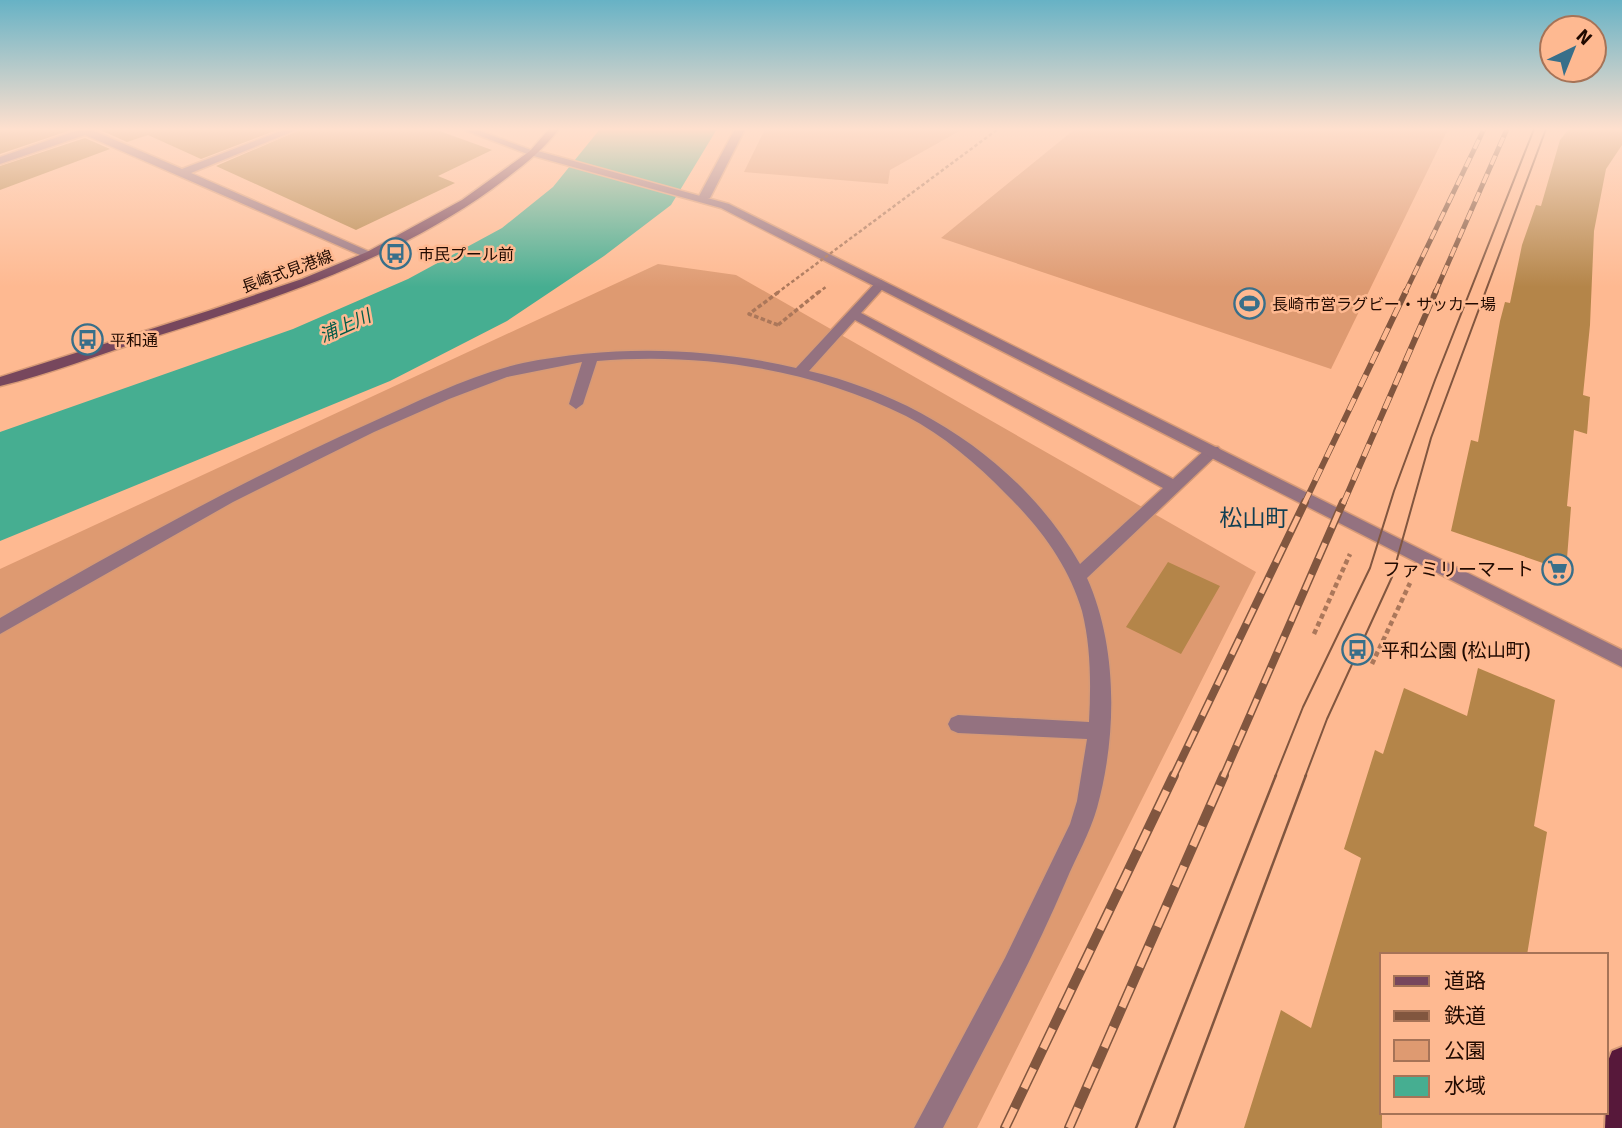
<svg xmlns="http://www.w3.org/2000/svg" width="1622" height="1128" font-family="Signika,'Noto Sans JP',sans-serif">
<rect width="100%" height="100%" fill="#feb991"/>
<!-- green -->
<path fill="#de9a71" d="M 765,129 L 963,129 L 890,170 L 888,184 L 744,172 Z
M 1075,129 L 1448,129 L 1331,369 L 941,238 Z
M 658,264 L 736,275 L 1256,572 L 977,1128 L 0,1128 L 0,569 Z"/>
<!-- water -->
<path fill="#46ae91" d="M 600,129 L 717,129 L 671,205 L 604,256 L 507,321 L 390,381 L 0,541 L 0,432 L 293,329 L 408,279 L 502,228 L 553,187 Z"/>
<!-- building -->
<path fill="#b48549" d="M 0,129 L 74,129 L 0,154 Z
M 98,129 L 280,129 L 201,159 L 148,135 L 127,142 Z
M 302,129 L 434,129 L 492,150 L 438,176 L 455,183 L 356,230 L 216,166 Z
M 1569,129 L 1622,129 L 1622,145 L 1606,169 L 1594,231 L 1590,325 L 1583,395 L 1590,397 L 1587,434 L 1574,430 L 1567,506 L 1571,507 L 1566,571 L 1451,531 L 1471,440 L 1478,442 L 1500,321 L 1505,302 L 1510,303 L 1522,245 L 1536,205 L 1541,206 L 1560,140 Z
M 85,138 L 110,149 L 0,190 L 0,166 Z
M 1168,562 L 1220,586 L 1181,654 L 1126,627 Z
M 1478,668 L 1555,700 L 1534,826 L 1547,832 L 1527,955 L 1382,955 L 1382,1128 L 1244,1128 L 1281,1010 L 1311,1028 L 1361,858 L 1344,849 L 1375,750 L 1383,754 L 1404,688 L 1467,716 Z"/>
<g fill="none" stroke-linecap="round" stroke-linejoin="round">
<defs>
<path id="service" d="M 881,280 L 887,284 L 861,313 L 1173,479 L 1208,447 L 1218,447 L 1221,451 L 1087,578 C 1118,647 1117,736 1097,808 C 1090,833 1076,857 1066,881 C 1030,966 985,1046 943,1128 L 914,1128 L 1005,958 L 1070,824 L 1077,801 L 1087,739 L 958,733 L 951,730 L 948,724 L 951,718 L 958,715 L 1089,722 C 1091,685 1091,647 1082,611 C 1069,566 1040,527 1006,494 C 977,464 943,435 906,416 C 812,369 701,352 597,361 L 583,404 L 576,409 L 569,404 L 582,362 L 507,377 L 449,399 L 374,432 L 233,502 L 0,634 L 0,618 C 121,548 243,480 370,423 C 419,401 470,375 523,363 C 613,345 706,347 796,368 L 877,281 ZM 855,320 L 1163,488 L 1080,564 C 1024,465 918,396 809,371 Z"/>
<path id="minor" d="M 81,129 L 96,129 L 94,131 L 182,169 L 286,129 L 299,129 L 191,173 L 377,255 L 367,258 L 85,135 L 0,164 L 0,157 Z
M 462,129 L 475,129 L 539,153 L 530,155 Z
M 735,129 L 745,129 L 710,198 L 700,200 L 698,198 Z"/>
<path id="tertiary" d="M 534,150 L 729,204 L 1622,650 L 1622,667 L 721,208 L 530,155 L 529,153 Z"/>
<path id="secondary" d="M 549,129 L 559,129 C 540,154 517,170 492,189 C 389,263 267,301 147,339 C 98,355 50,374 0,386 L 0,377 L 208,311 L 302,279 L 367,252 L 462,200 L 530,151 Z"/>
<path id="trunk" d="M 1622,1047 L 1622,1128 L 1605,1128 L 1608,1061 L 1612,1051 Z"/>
</defs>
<!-- service casing -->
<use href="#service" stroke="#d69a77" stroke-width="3"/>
<!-- minor casing -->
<use href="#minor" stroke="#d69a77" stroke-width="3"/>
<!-- tertiary casing -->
<use href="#tertiary" stroke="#d69a77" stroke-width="3"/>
<!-- secondary casing -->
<use href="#secondary" stroke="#d69a77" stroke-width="3"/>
<!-- trunk casing -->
<use href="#trunk" stroke="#d69a77" stroke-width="4"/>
<!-- path-far2 -->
<path stroke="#ab775a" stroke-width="2.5" stroke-dasharray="3.5 2.5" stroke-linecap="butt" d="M 818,293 L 827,286"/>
<!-- path-far1 -->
<path stroke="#ab775a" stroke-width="3.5" stroke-dasharray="4.5 2.5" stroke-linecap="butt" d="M 778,325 L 820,291"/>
<!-- path -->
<path stroke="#ab775a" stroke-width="4.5" stroke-dasharray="5 3.5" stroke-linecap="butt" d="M 1314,634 L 1350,554
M 1372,664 L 1410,583"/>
<!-- service -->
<use href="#service" fill="#947280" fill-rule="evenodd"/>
<!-- minor -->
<use href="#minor" fill="#947280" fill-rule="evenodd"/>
<!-- tertiary -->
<use href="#tertiary" fill="#947280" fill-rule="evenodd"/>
<!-- secondary -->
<use href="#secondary" fill="#77475d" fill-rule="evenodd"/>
<!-- trunk -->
<use href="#trunk" fill="#57183a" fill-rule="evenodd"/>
<!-- tram-far1 -->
<path stroke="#81563f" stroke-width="2" d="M 1275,777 L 1303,707 L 1370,568 L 1394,491 L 1435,380 L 1534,129
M 1305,777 L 1327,719 L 1392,577 L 1431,438 L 1546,129"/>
<!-- tram -->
<path stroke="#81563f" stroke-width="2.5" d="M 1136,1128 L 1276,775
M 1174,1128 L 1306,775"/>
<defs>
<path id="rail-far3" d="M 1405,293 L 1484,129
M 1435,293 L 1507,129"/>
<path id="rail-far2" d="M 1304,504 L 1406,291
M 1343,504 L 1436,291"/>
<path id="rail-far1" d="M 1173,777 L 1305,502
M 1223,777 L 1343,502"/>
<path id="rail" d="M 1005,1128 L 1174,775
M 1069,1128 L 1224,775"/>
</defs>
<!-- rail-far3 casing -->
<use href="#rail-far3" stroke="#81563f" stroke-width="5"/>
<!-- rail-far2 casing -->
<use href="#rail-far2" stroke="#81563f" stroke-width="6"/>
<!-- rail-far1 casing -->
<use href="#rail-far1" stroke="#81563f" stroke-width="8"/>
<!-- rail casing -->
<use href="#rail" stroke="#81563f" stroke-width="10"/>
<!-- rail-far3 -->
<use href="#rail-far3" stroke="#feb991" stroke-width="3.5" stroke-dasharray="10" stroke-linecap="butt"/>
<!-- rail-far2 -->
<use href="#rail-far2" stroke="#feb991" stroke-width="4.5" stroke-dasharray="13" stroke-linecap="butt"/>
<!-- rail-far1 -->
<use href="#rail-far1" stroke="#feb991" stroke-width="5" stroke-dasharray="17" stroke-linecap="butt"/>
<!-- rail -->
<use href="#rail" stroke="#feb991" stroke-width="7" stroke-dasharray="22" stroke-linecap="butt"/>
<!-- path-bridge-far1 -->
<path stroke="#ab775a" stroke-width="2.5" stroke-dasharray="3.5 2.5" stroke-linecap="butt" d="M 777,293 L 998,129"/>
<!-- path-bridge -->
<path stroke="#ab775a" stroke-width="3.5" stroke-dasharray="4.5 2.5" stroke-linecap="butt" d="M 778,325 L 749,314 L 780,291"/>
</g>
<!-- sky -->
<linearGradient id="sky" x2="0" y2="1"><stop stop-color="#67b2c5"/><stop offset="0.45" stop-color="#ffe0ce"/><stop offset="1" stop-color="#ffe0ce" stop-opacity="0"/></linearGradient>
<rect width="1622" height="287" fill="url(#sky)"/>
<!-- icons -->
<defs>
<symbol id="bus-ring" viewBox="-11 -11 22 22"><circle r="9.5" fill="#feb991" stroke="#386f8a" stroke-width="1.5"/><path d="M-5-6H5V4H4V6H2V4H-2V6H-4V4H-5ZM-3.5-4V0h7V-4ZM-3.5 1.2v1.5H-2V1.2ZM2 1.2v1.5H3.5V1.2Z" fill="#386f8a"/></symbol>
<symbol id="stadium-ring" viewBox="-11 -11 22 22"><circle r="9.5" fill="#feb991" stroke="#386f8a" stroke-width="1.5"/><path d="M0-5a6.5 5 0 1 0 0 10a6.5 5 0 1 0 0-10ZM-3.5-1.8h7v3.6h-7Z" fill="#386f8a"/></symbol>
<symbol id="supermarket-ring" viewBox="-11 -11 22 22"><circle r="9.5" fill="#feb991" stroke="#386f8a" stroke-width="1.5"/><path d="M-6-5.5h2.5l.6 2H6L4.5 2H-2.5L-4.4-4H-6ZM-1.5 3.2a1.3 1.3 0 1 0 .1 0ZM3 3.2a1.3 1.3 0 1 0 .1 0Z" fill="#386f8a"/></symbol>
</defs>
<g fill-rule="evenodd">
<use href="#bus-ring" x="378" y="236" width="35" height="35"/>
<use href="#stadium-ring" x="1232" y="286" width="35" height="35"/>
<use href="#bus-ring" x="70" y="322" width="35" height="35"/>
<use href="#supermarket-ring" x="1540" y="552" width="35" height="35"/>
<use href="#bus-ring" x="1340" y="632" width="35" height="35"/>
</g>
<g text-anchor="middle" stroke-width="5" stroke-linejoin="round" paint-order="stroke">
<!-- far-poi labels -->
<g font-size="16" fill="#210a00" stroke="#feb991" text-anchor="start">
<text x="418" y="260">市民プール前</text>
<text x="1272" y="310">長崎市営ラグビー・サッカー場</text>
<text x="110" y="346">平和通</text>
</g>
<!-- far-street labels -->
<g font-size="16" fill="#210a00" stroke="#feb991">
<text transform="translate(287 271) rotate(-20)" y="6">長崎式見港線</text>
</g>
<!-- far-water labels -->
<g font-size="18" font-style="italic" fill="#005b48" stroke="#feb991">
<text transform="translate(345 326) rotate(-24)" y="6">浦上川</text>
</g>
<!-- poi labels -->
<g font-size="19" fill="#210a00" stroke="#feb991" text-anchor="end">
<text x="1534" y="576">ファミリーマート</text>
<text x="1381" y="657" text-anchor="start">平和公園 (松山町)</text>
</g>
<!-- quarter labels -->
<g font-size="23" fill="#113f53" stroke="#feb991">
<text x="1254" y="526">松山町</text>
</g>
</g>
<!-- legend -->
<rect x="1380" y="953" width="228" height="161" fill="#feb991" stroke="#a67357" stroke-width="2"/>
<rect x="1394" y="976" width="35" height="10" fill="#77475d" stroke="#a67357" stroke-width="2"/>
<text x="1444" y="988" font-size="21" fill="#210a00">道路</text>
<rect x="1394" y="1011" width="35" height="10" fill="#81563f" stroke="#a67357" stroke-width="2"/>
<text x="1444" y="1023" font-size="21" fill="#210a00">鉄道</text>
<rect x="1394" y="1040" width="35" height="21" fill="#de9a71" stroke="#a67357" stroke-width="2"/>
<text x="1444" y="1058" font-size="21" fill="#210a00">公園</text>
<rect x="1394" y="1076" width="35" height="21" fill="#46ae91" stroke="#a67357" stroke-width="2"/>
<text x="1444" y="1093" font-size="21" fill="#210a00">水域</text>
<!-- north arrow -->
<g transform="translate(1573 49) rotate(43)"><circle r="33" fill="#feb991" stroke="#a67357" stroke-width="2"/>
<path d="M0-5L12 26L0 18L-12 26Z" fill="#386f8a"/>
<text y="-10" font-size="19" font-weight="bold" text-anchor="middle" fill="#210a00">N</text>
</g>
</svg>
